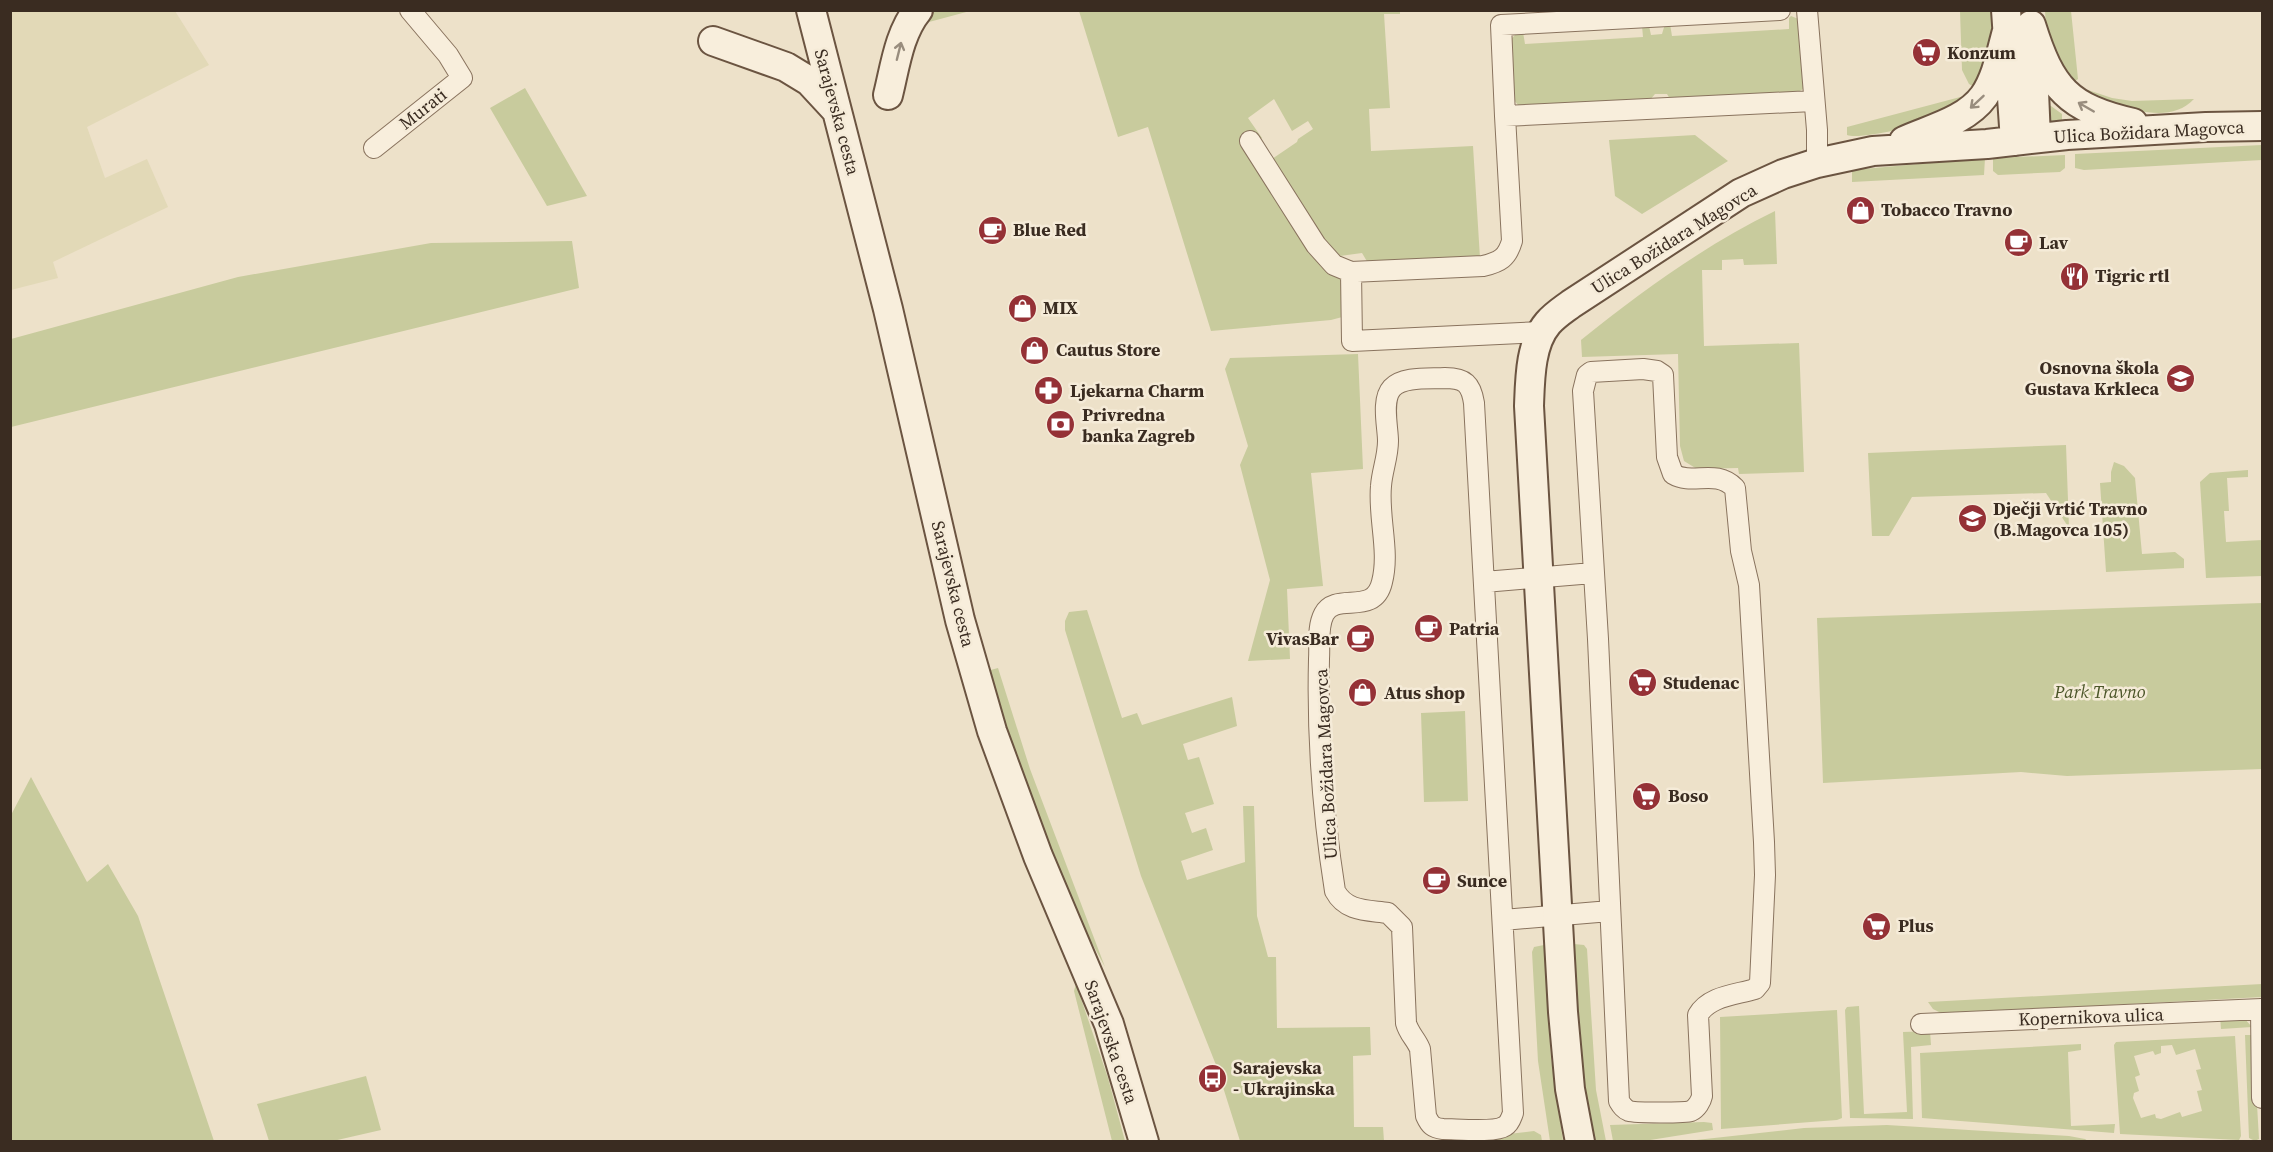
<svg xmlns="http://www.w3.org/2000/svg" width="2273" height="1152" font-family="'Source Serif 4',serif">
<rect width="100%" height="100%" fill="#ede1c9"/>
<!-- farmland -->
<path fill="#e2d9b7" d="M 11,10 L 175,11 L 209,65 L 87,127 L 105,178 L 147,159 L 168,207 L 53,262 L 58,278 L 11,290 Z"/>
<!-- green -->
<path fill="#c8cb9d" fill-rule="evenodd" d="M 927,11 L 970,11 L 929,22 L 921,18 Z
M 1079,11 L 1400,11 L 1400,14 L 1384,14 L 1390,108 L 1369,109 L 1371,151 L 1473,146 L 1480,258 L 1368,263 L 1362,253 L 1340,256 L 1332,255 L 1272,159 L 1297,142 L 1298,139 L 1313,129 L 1308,121 L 1292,131 L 1274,99 L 1248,118 L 1262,138 L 1259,140 L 1344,277 L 1346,316 L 1331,320 L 1211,331 L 1148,127 L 1118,137 Z
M 1960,11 L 1994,11 L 1996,37 L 1978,89 L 1969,84 L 1962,70 Z
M 2045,11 L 2071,11 L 2078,79 L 2070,85 L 2047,45 Z
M 1791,16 L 1801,20 L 1805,88 L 1796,93 L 1670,99 L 1667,94 L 1655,94 L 1649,101 L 1519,106 L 1513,99 L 1511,39 L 1518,32 L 1523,32 L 1525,44 L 1643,37 L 1642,26 L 1649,26 L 1651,35 L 1662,34 L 1665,24 L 1670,24 L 1672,36 L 1789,29 L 1789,18 Z
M 525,88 L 587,196 L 547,206 L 490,108 Z
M 2088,90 L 2112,98 L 2132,101 L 2194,99 C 2166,129 2114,103 2082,92 Z
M 1964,96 L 1971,101 C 1957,108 1944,117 1929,122 C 1915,126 1859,140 1847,135 L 1847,127 Z
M 2042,106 L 2051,106 L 2062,114 L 2062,124 L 2050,125 Z
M 1695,135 L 1728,161 L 1642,214 L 1615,196 L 1609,140 Z
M 2262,145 L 2262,160 L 2084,170 L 2075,168 L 2075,154 Z
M 2065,155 L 2065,168 L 2060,172 L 1998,175 L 1993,171 L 1993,158 Z
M 1985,158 L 1984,175 L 1852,182 L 1852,170 Z
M 1775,211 L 1777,264 L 1744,265 L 1743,259 L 1722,260 L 1722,270 L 1702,270 L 1704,346 L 1799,343 L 1804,472 L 1739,474 L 1738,468 L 1697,469 L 1684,461 L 1680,446 L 1678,354 L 1582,357 L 1581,340 C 1641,292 1705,245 1775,211 Z
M 572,241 L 579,288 L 11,427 L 11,339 L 238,277 L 431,243 Z
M 1358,354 L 1363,469 L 1311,473 L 1323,586 L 1287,589 L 1290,659 L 1248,661 L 1270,580 L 1240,465 L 1248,446 L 1225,369 L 1230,358 Z
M 2066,445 L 2069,528 L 2046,493 L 1912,497 L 1889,536 L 1872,536 L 1868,453 Z
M 2114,462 L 2124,466 L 2135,478 L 2142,554 L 2175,552 L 2184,559 L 2184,568 L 2106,572 L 2100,483 L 2111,482 L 2111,472 Z
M 2248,470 L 2248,477 L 2227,478 L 2229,511 L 2224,511 L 2226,542 L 2262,540 L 2262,576 L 2206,578 L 2200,482 L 2210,473 Z
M 2262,603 L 2262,769 L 2067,776 L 2021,772 L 1823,783 L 1817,618 Z
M 1087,610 L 1122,718 L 1137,713 L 1142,725 L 1232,697 L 1237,726 L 1183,744 L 1188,760 L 1199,757 L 1214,804 L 1185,813 L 1192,833 L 1206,828 L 1213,850 L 1181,861 L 1187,880 L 1245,862 L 1243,806 L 1254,806 L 1257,916 L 1268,957 L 1276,957 L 1277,1028 L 1370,1027 L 1371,1055 L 1353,1056 L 1354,1127 L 1383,1127 L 1384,1141 L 1240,1141 L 1216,1065 L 1141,876 L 1065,630 L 1065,621 L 1069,612 Z
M 998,668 L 1030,769 L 1105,967 L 1073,908 L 1023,779 L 987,671 Z
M 1465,711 L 1468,801 L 1424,802 L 1421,713 Z
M 31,777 L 87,882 L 108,864 L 138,916 L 214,1141 L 11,1141 L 11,815 Z
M 1574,944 L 1584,945 L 1587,949 L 1596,1090 L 1606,1141 L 1595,1141 C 1580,1077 1577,1010 1574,944 Z
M 1544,945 L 1551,1058 L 1563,1141 L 1550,1141 L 1538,1061 L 1532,952 L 1534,947 Z
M 1076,984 L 1108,1078 L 1125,1141 L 1112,1141 L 1074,991 Z
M 2262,984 L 2262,997 L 1943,1014 L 1933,1009 L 1928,1002 Z
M 1859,1006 L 1864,1114 L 1907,1112 L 1903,1032 L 1930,1031 L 1931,1045 L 1911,1047 L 1913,1119 L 1850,1118 L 1845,1010 L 1847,1007 Z
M 1837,1010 L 1842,1118 L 1837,1120 L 1721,1129 L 1720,1017 Z
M 2220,1015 L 2243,1017 L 2252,1027 L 2221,1029 Z
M 2245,1035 L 2253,1035 L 2259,1139 L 2255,1141 L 2249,1138 Z
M 2235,1036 L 2241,1136 L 2239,1140 L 2120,1134 L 2114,1045 L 2116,1042 ZM 2172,1045 L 2176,1055 L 2195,1049 L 2201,1069 L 2196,1070 L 2202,1090 L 2197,1091 L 2202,1111 L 2182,1117 L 2180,1112 L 2161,1119 L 2156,1118 L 2155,1114 L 2141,1118 L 2133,1098 L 2134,1093 L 2139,1091 L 2135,1077 L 2140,1075 L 2134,1056 L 2153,1051 L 2155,1055 L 2161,1053 L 2161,1046 Z
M 2081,1044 L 2081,1050 L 2068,1052 L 2071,1126 L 2115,1124 L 2114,1133 L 1922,1118 L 1920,1053 Z
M 366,1076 L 381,1130 L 333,1141 L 269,1141 L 257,1104 Z
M 1704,1122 L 1712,1123 L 1713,1130 L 1644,1141 L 1613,1141 L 1610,1125 Z
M 1887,1125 L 2069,1136 L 2085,1139 L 2088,1141 L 1687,1141 L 1804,1128 Z
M 1534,1131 L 1541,1135 L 1542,1141 L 1439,1142 Z"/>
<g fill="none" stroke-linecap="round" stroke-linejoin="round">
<defs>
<path id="street" d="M 1780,10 L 1501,25 L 1505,116 L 1813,101
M 1807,10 L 1817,130 L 1817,163
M 1505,116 L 1512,241 C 1507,258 1500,262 1483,266 L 1351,272 L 1352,341 L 1542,332
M 1250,141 L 1316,245 L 1334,265 L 1351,272
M 374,148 L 462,78 L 448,55 L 410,10
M 1643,369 L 1657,371 L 1663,375 L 1667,457 L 1673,474 C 1693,486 1715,468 1735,488 L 1741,551 L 1749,585 L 1764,842 L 1765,875 L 1760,983 L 1755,989 C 1735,995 1709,996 1698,1015 L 1702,1096 C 1701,1101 1697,1108 1691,1111 C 1685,1113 1636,1113 1629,1111 C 1624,1109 1622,1106 1619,1101 L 1598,639 L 1583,391 L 1587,375 L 1591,372 Z
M 1445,378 C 1465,378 1471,384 1474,403 L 1513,1113 C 1511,1118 1510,1123 1505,1126 C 1495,1133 1457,1129 1443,1129 C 1433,1128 1430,1125 1426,1116 L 1420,1049 C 1416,1039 1409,1034 1406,1023 L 1402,927 L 1388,913 C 1368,910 1346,912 1335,891 C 1323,815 1317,736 1319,659 C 1320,645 1317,627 1324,614 C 1336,591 1374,617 1382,582 C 1390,551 1378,518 1381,486 C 1382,471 1388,457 1388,441 C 1388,427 1381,400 1392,388 C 1403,376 1430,379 1445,378 Z
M 1484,582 L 1593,573
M 1503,920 L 1610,911
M 2261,1009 L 2262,1098
M 1921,1024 L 2262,1009"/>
<path id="secondary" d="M 811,10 L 888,309 L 960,620 L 992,731 L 1038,856 L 1109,1024 L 1144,1142
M 2006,10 L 2015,141
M 2031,25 C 2051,89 2068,108 2133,123
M 713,41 L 786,67 L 809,81 L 834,108
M 2032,45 L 2036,138
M 888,95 C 895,67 899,33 918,10
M 1904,141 C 1930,129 1966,121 1984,96 C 1997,77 2001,52 2007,31
M 1580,1142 L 1570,1089 L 1563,1012 L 1529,406 C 1530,379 1530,344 1548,323 C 1555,315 1563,310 1571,304 L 1741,193 L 1783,174 L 1817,163 L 1873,151 L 1987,144 L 2067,135 L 2206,127 L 2262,126"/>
</defs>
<!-- street casing -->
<use href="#street" stroke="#89735e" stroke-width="22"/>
<!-- secondary casing -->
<use href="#secondary" stroke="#6b5441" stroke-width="32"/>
<!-- street -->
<use href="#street" stroke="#f8eedc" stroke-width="20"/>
<!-- secondary -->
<use href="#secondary" stroke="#f8eedc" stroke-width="28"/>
</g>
<!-- one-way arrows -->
<defs><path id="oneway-shaft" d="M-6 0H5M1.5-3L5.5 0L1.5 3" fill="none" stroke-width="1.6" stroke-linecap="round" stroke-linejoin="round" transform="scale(1.5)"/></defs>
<g stroke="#998d7e">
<use href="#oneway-shaft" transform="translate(899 51) rotate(-76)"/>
<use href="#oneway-shaft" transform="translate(1977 102) rotate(137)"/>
<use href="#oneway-shaft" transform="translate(2086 107) rotate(-150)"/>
</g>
<!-- icons -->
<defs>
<symbol id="supermarket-disc" viewBox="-11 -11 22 22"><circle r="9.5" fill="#953136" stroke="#f5ebd8"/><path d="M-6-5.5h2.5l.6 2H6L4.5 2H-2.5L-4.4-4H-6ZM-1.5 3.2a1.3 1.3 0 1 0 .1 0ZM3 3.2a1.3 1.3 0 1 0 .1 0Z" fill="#fff"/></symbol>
<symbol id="shop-disc" viewBox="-11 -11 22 22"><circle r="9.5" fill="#953136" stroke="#f5ebd8"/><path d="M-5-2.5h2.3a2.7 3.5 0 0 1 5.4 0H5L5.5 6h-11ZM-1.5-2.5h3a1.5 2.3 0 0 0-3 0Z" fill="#fff"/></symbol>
<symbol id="cafe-disc" viewBox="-11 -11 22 22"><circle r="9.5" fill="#953136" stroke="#f5ebd8"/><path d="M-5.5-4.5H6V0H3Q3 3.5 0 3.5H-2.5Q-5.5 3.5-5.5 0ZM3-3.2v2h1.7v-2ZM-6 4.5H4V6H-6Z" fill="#fff"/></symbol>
<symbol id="restaurant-disc" viewBox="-11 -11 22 22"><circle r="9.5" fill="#953136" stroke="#f5ebd8"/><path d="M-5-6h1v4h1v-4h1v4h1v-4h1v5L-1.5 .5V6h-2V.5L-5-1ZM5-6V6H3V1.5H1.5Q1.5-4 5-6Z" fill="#fff"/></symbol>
<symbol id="school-disc" viewBox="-11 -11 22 22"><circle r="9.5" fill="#953136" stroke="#f5ebd8"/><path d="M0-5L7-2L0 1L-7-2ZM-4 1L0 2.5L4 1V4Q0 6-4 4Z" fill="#fff"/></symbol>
<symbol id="pharmacy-disc" viewBox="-11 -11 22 22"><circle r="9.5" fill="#953136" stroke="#f5ebd8"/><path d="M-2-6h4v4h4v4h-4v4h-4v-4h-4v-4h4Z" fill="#fff"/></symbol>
<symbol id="bank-disc" viewBox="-11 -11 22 22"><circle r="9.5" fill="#953136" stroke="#f5ebd8"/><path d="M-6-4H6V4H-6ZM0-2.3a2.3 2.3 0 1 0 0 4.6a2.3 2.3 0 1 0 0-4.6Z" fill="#fff"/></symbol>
<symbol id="bus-disc" viewBox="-11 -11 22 22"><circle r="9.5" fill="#953136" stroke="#f5ebd8"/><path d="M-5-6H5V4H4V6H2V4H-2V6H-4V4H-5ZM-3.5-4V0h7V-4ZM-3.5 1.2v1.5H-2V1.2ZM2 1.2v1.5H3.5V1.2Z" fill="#fff"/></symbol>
</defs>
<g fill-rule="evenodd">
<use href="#supermarket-disc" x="1910" y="36" width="33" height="33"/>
<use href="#shop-disc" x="1844" y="194" width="33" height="33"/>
<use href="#cafe-disc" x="976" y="214" width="33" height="33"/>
<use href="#cafe-disc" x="2002" y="226" width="33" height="33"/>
<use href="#restaurant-disc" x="2058" y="260" width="33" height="33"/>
<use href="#shop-disc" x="1006" y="292" width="33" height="33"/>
<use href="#shop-disc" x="1018" y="334" width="33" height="33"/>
<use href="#school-disc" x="2164" y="362" width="33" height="33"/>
<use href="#pharmacy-disc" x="1032" y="374" width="33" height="33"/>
<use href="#bank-disc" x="1044" y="408" width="33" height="33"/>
<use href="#school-disc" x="1956" y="502" width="33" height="33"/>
<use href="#cafe-disc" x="1412" y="612" width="33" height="33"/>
<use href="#cafe-disc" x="1344" y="622" width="33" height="33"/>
<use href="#supermarket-disc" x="1626" y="666" width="33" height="33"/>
<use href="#shop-disc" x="1346" y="676" width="33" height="33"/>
<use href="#supermarket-disc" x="1630" y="780" width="33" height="33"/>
<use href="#cafe-disc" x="1420" y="864" width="33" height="33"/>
<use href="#supermarket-disc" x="1860" y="910" width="33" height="33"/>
<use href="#bus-disc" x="1196" y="1062" width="33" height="33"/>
</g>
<g text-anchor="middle" stroke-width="5" stroke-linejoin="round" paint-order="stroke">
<!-- poi labels -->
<g font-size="18" font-weight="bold" fill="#3a2c21" stroke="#f5ebd8" text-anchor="start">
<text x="1947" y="59">Konzum</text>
<text x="1881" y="216">Tobacco Travno</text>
<text x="1013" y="236">Blue Red</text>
<text x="2039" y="249">Lav</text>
<text x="2095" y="282">Tigric rtl</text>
<text x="1043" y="314">MIX</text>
<text x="1056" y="356">Cautus Store</text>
<text x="2159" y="374" text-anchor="end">Osnovna škola<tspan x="2159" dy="21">Gustava Krkleca</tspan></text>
<text x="1070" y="397">Ljekarna Charm</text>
<text x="1082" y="421">Privredna<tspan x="1082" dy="21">banka Zagreb</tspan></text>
<text x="1993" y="515">Dječji Vrtić Travno<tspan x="1993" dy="21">(B.Magovca 105)</tspan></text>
<text x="1449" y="635">Patria</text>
<text x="1339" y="645" text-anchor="end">VivasBar</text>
<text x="1663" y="689">Studenac</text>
<text x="1384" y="699">Atus shop</text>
<text x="1668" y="802">Boso</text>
<text x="1457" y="887">Sunce</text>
<text x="1898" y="932">Plus</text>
<text x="1233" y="1074">Sarajevska<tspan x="1233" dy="21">- Ukrajinska</tspan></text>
</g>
<!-- street labels -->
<g font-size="18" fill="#3a2c21" stroke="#f5ebd8">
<text transform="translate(423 109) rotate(-38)" y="6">Murati</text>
<text transform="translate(837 112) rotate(75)" y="6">Sarajevska cesta</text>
<text transform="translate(2149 132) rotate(-3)" y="6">Ulica Božidara Magovca</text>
<text transform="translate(1674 239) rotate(-32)" y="6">Ulica Božidara Magovca</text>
<text transform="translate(953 584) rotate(76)" y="6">Sarajevska cesta</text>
<text transform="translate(1326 764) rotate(-93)" y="6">Ulica Božidara Magovca</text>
<text transform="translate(2091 1017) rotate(-2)" y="6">Kopernikova ulica</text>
<text transform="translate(1111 1042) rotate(71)" y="6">Sarajevska cesta</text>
</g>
<!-- park labels -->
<g font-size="18" font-style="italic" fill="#4c5629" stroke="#f5ebd8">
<text x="2100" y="698">Park Travno</text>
</g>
</g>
<!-- border -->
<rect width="2273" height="1152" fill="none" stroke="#3a2c21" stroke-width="24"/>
</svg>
